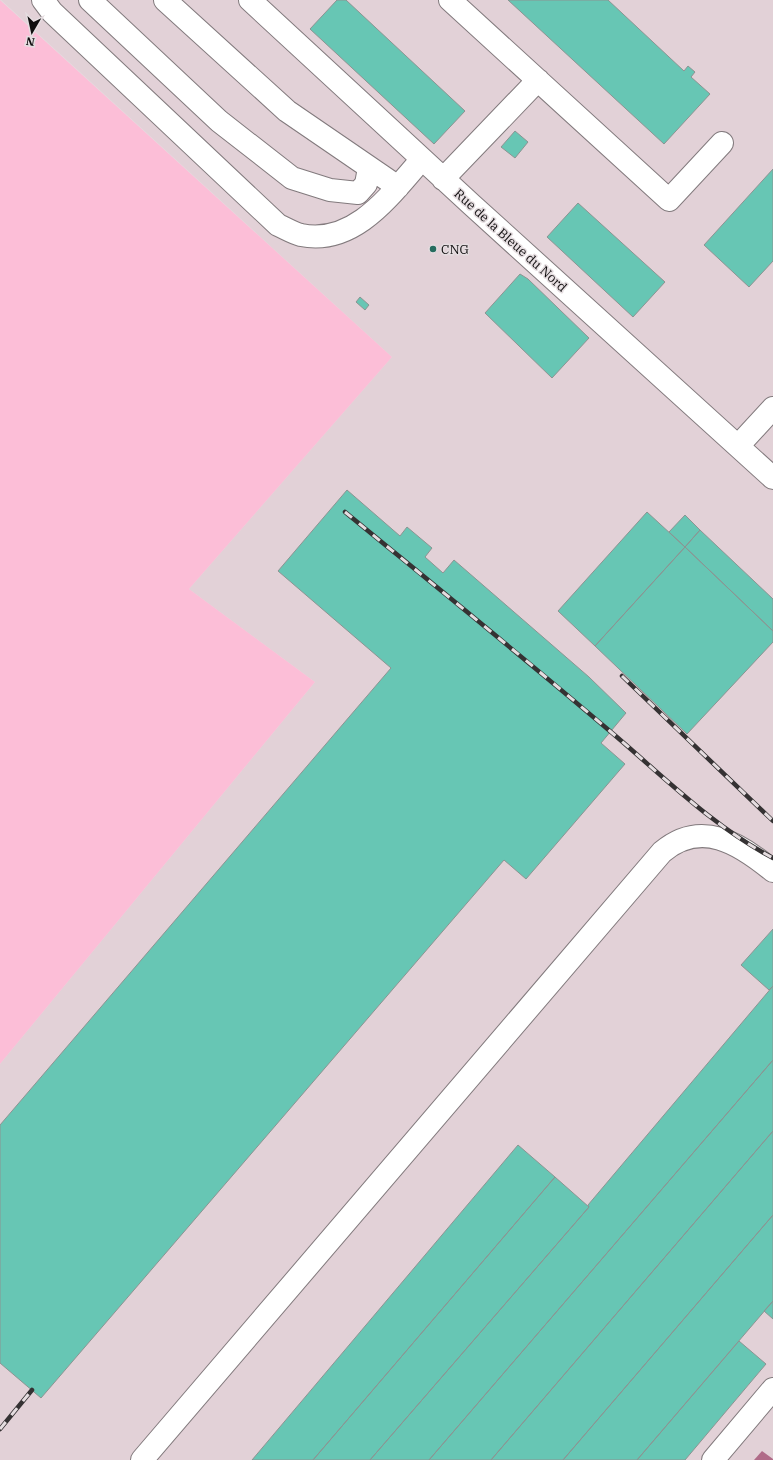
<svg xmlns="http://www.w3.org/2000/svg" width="773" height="1460" font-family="'IBM Plex Serif',serif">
<rect width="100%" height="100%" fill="#e5dde0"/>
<!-- built -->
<path fill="#e2d1d7" d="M 1,0 L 773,0 L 773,1460 L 0,1460 L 0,1064 L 315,682 L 189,589 L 392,357 Z"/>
<!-- green -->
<path fill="#fcbed7" d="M 0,0 L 392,357 L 189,589 L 315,682 L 0,1064 Z"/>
<!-- water -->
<path fill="#b06b88" d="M 762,1451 L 773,1459 L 773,1460 L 754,1460 Z"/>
<!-- building -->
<path fill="#67c6b4" stroke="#8c9492" d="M 337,0 L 346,0 L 465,111 L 434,144 L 310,29 Z
M 508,0 L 608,0 L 684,71 L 688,66 L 695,72 L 691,77 L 710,94 L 664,144 Z
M 515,131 L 528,142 L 515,158 L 501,147 Z
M 773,169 L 773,261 L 749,287 L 704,245 Z
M 578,203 L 665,282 L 633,317 L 547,237 Z
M 520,274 L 528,279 L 589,338 L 552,378 L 485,313 Z
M 360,297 L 369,305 L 365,310 L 356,302 Z
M 347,490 L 400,536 L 407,527 L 432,548 L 425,557 L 443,573 L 454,560 L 589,677 L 626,713 L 601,743 L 625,764 L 526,879 L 504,860 L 41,1398 L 0,1363 L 0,1125 L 391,668 L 278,571 Z
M 647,512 L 685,547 L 595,646 L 558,611 Z
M 685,515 L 700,530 L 685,547 L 669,532 Z
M 700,530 L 773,599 L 773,631 L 685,547 Z
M 685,547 L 773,631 L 773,642 L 687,734 L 595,646 Z
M 773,929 L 773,986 L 769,990 L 741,965 Z
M 773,986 L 773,1060 L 429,1460 L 370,1460 L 589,1207 L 588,1205 Z
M 773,1060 L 773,1131 L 491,1460 L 429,1460 Z
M 773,1131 L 773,1215 L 563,1460 L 491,1460 Z
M 518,1145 L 555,1177 L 313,1460 L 252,1460 Z
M 555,1177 L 589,1207 L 370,1460 L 313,1460 Z
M 773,1215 L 773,1301 L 637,1460 L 563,1460 Z
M 773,1301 L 773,1319 L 764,1311 Z
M 739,1341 L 766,1364 L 685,1460 L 637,1460 Z"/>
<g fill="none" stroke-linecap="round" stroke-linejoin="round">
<defs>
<path id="minor" d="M 43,0 L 52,12 L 278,225 C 285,228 293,233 301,235 C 355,246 391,194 422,159
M 90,0 L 219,121 L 292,178 L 330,190 L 358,193 L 366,184 L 369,168
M 165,0 L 287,111 L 398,187
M 250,0 L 472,205 L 773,478
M 450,0 L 669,200 L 722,143
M 443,179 L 538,80
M 738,446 L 773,408
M 142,1460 L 662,852 C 701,819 739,843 773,871
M 713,1460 L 773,1389"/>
</defs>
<!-- minor casing -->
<use href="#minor" stroke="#827a7d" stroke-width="24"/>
<!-- minor -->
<use href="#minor" stroke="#fff" stroke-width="22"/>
<defs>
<path id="rail" d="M 345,512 C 434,585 523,657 611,732 C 663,776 712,826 773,858
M 622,676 L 773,821
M 0,1429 L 32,1390"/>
</defs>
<!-- rail casing -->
<use href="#rail" stroke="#353233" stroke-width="4.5"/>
<!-- rail -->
<use href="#rail" stroke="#e5dde0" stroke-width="3" stroke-dasharray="9" stroke-linecap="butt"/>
</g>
<!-- markers -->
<circle fill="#266c5f" stroke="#e5dde0" stroke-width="1.5" cx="433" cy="249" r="4"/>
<g text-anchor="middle" stroke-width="3" stroke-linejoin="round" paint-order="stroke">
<!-- street labels -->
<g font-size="13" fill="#100e0f" stroke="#e5dde0">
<text transform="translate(511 240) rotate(42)" y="5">Rue de la Bleue du Nord</text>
</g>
<!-- poi labels -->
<g font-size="13" fill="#100e0f" stroke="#e5dde0" text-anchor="start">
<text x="441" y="254">CNG</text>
</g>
</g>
<!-- north arrow -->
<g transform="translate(32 32) rotate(189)" stroke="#e5dde0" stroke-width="3" paint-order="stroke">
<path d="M0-3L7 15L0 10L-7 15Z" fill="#100e0f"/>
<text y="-6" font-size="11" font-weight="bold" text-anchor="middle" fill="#100e0f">N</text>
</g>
</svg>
